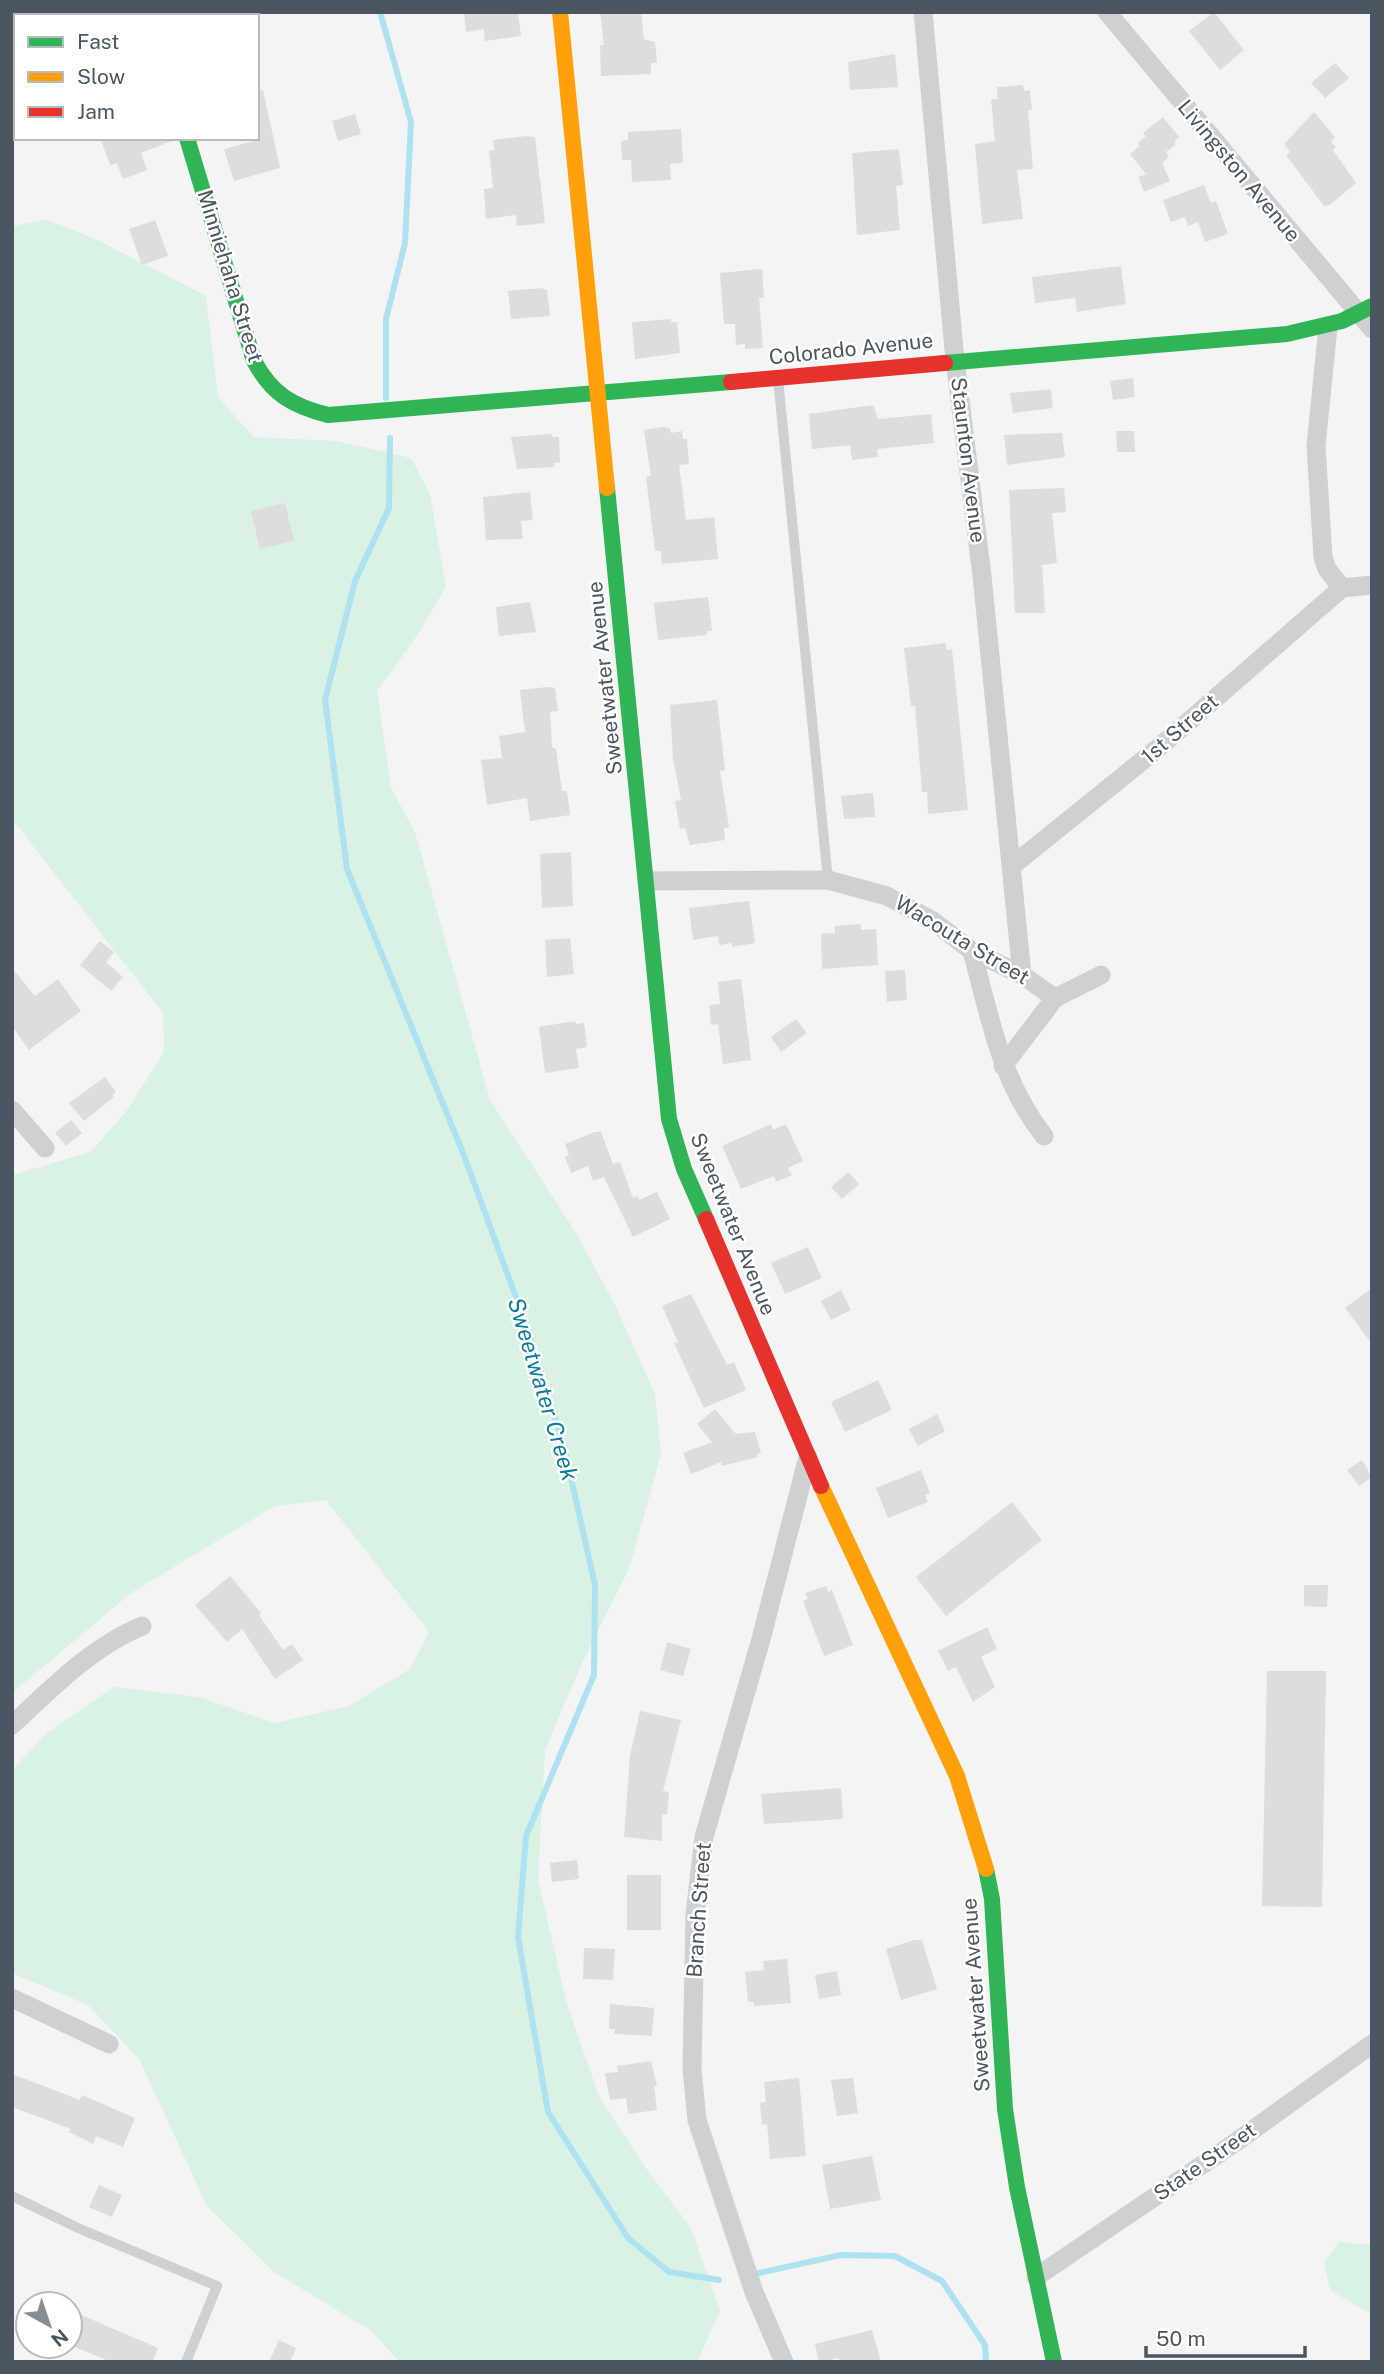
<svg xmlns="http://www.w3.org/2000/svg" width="1384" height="2374" font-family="'Public Sans',sans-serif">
<rect width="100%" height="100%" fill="#f4f4f4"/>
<!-- green -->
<path fill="#d9f2e3" d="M 47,220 L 98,240 L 206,296 L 218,398 L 254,437 L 337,441 L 411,458 L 430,494 L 446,587 L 416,637 L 377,691 L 391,788 L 415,832 L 490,1100 L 578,1236 L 617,1309 L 655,1394 L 661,1454 L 630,1566 L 582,1663 L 545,1750 L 538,1880 L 567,2004 L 599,2096 L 645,2167 L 691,2228 L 720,2311 L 697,2362 L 399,2362 L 373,2332 L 274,2272 L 207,2206 L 139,2059 L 88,2005 L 12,1973 L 12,1770 L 47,1733 L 114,1687 L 199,1697 L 275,1723 L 349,1706 L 410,1669 L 429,1632 L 326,1500 L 275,1506 L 131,1593 L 12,1693 L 12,1175 L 91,1152 L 127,1110 L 164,1052 L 163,1013 L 12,819 L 12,226 Z
M 1339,2242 L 1372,2245 L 1372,2315 L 1330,2290 L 1324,2263 Z"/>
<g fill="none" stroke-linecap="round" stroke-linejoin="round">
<!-- stream -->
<path stroke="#aee2f0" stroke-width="6" d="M 380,12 L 411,122 L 405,243 L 386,319 L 386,398
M 390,438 L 389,508 L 355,581 L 325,700 L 347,869 L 463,1153 L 527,1327 L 564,1447 L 595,1585 L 594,1675 L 526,1836 L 518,1937 L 548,2112 L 628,2238 L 669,2272 L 719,2280
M 754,2274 L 841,2255 L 895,2256 L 942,2281 L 985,2345 L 986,2362"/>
</g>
<!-- building -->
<path fill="#ddddde" d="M 464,12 L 518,12 L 521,36 L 485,41 L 484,29 L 466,32 Z
M 600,12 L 641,12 L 644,39 L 655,42 L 657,63 L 651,63 L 651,74 L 601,76 L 600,45 L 604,45 Z
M 1214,12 L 1244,50 L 1220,70 L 1189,31 Z
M 895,54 L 898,87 L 850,90 L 848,62 Z
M 1335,63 L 1349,78 L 1325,98 L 1311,83 Z
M 1023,85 L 1024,91 L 1030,90 L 1032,110 L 1028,110 L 1033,169 L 1017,170 L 1023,219 L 982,224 L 975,144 L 995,141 L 991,99 L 998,99 L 997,87 Z
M 263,90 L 280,168 L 234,181 L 224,149 L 257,140 L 257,91 Z
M 1314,112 L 1335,137 L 1331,142 L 1336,147 L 1333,150 L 1356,183 L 1330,205 L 1324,206 L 1286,155 L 1290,152 L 1284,144 Z
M 355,114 L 361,134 L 338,141 L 332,121 Z
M 1163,117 L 1179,137 L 1174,142 L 1176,144 L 1166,152 L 1169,157 L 1162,163 L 1170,181 L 1144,192 L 1138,177 L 1146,174 L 1130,154 L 1140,146 L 1138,143 L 1146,136 L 1143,133 Z
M 681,129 L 683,163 L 670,164 L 671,180 L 632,182 L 631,160 L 622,160 L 621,141 L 628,140 L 628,132 Z
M 527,136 L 535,137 L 545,223 L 517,226 L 516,215 L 486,219 L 484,189 L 493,188 L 489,151 L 494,150 L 493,140 Z
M 100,138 L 172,138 L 172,141 L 141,153 L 147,170 L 123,179 L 117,163 L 110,165 Z
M 899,149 L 903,185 L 896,186 L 900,230 L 857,235 L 852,153 Z
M 1204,185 L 1211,203 L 1216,201 L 1228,234 L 1205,242 L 1198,222 L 1188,226 L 1185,217 L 1171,222 L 1163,200 Z
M 155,220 L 168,256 L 142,265 L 129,229 Z
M 1121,266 L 1126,304 L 1077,312 L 1075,298 L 1035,303 L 1032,277 Z
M 762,269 L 764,298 L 759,298 L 763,348 L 745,349 L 745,344 L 736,345 L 735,324 L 724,324 L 720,273 Z
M 542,288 L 547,290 L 550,316 L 511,319 L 508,291 Z
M 671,319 L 671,322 L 677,322 L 680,353 L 635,359 L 632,322 Z
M 1133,378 L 1135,397 L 1113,400 L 1110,381 Z
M 1051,389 L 1053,408 L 1013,413 L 1010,393 Z
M 873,405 L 878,419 L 931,414 L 934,443 L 877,449 L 878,457 L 852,460 L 850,445 L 812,449 L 809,414 Z
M 663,427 L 670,428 L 671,433 L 682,431 L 683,439 L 687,439 L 689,464 L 679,465 L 686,520 L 714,517 L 718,559 L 662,564 L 661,551 L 655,551 L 646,477 L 651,476 L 644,430 Z
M 1116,431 L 1134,431 L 1135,452 L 1117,452 Z
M 1062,433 L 1065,457 L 1007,465 L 1004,435 Z
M 552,434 L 552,437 L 559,437 L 560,462 L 554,463 L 554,467 L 517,469 L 511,437 Z
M 1064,488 L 1066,512 L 1052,513 L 1057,563 L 1042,565 L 1045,613 L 1015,613 L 1009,490 Z
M 530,492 L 533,520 L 521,521 L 523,539 L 486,540 L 483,497 Z
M 285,503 L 294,541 L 260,549 L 251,511 Z
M 708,597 L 712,631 L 707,631 L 707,635 L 658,640 L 654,603 Z
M 530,602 L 536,632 L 499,636 L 496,607 Z
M 946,643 L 946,650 L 952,649 L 968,810 L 928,814 L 927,792 L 922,792 L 915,706 L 911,706 L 904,648 Z
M 548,687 L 555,688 L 558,711 L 550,712 L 552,747 L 556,749 L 562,791 L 567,791 L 570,815 L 530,821 L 527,798 L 487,805 L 481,760 L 502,758 L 499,736 L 525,732 L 520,690 Z
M 717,700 L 725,770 L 720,771 L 729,827 L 724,828 L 725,840 L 690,845 L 685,828 L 680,829 L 675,801 L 681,800 L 673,759 L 670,705 Z
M 873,793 L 875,817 L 844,819 L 841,796 Z
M 571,852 L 573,906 L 542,908 L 540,854 Z
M 749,901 L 755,943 L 732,947 L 732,943 L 719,945 L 718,936 L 693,940 L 689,908 Z
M 861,924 L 861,930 L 876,929 L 878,965 L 822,969 L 821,934 L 835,933 L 835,926 Z
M 570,938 L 574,974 L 547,977 L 545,940 Z
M 100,941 L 114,952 L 106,962 L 123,977 L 111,991 L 80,965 Z
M 12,968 L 35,996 L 58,979 L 81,1011 L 29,1050 L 12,1026 Z
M 905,970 L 907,1000 L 887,1002 L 885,971 Z
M 741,979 L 751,1060 L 723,1064 L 718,1024 L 711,1025 L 709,1005 L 720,1004 L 718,982 Z
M 796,1019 L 807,1033 L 781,1052 L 771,1037 Z
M 575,1021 L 576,1024 L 584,1023 L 587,1047 L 576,1049 L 579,1068 L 545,1073 L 539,1027 Z
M 105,1077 L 116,1092 L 112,1095 L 114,1097 L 84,1121 L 69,1103 Z
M 71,1120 L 82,1133 L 66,1146 L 55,1133 Z
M 771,1124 L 773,1130 L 786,1124 L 803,1161 L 788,1168 L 792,1175 L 776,1182 L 774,1176 L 741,1189 L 722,1146 Z
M 595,1132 L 601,1132 L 613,1164 L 620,1162 L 633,1198 L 637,1196 L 639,1200 L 657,1192 L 670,1219 L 633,1237 L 604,1177 L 593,1181 L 588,1166 L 571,1173 L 565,1157 L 569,1155 L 565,1144 Z
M 848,1172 L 859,1184 L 842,1199 L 831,1187 Z
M 808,1247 L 822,1278 L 785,1294 L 771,1263 Z
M 1372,1288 L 1372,1344 L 1345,1308 Z
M 841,1290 L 851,1310 L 831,1320 L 821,1301 Z
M 691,1294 L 727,1365 L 734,1362 L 746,1390 L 704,1408 L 674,1343 L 678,1342 L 662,1306 Z
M 878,1380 L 892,1410 L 845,1432 L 831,1402 Z
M 715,1409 L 736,1434 L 755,1432 L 761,1453 L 757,1454 L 758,1457 L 722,1466 L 721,1462 L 691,1474 L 683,1453 L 712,1442 L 697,1424 Z
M 937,1414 L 945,1431 L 918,1446 L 909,1429 Z
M 1362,1460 L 1372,1477 L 1359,1486 L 1347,1470 Z
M 921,1470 L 930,1493 L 925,1495 L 928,1502 L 888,1518 L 876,1488 Z
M 1012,1502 L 1042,1540 L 946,1616 L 916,1577 Z
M 230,1576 L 261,1613 L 259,1615 L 283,1650 L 292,1644 L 303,1660 L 275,1679 L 242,1629 L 227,1642 L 195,1605 Z
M 1304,1585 L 1328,1585 L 1327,1607 L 1304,1606 Z
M 826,1586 L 828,1592 L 832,1590 L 853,1645 L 824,1656 L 803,1601 L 808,1599 L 805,1593 Z
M 987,1627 L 997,1649 L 981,1657 L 995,1687 L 973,1702 L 956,1667 L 948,1671 L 938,1651 Z
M 667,1642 L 691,1649 L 683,1676 L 660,1670 Z
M 1267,1671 L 1326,1671 L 1322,1907 L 1262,1906 Z
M 640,1711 L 681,1720 L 663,1791 L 669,1792 L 667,1814 L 662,1815 L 662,1841 L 624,1837 L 630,1756 Z
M 841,1788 L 843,1819 L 764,1824 L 761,1794 Z
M 577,1860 L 579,1879 L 552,1882 L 550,1863 Z
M 627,1875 L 661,1875 L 661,1930 L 627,1930 Z
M 915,1940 L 922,1940 L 937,1989 L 901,2000 L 886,1949 Z
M 584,1948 L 615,1949 L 613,1980 L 583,1979 Z
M 787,1959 L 791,2003 L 754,2006 L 754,2002 L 748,2002 L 745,1972 L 764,1970 L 763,1961 Z
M 837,1971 L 841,1995 L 819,1999 L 815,1975 Z
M 610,2004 L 654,2008 L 652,2036 L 614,2034 L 615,2029 L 609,2029 Z
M 651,2061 L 657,2086 L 654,2086 L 657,2110 L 628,2114 L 626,2098 L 610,2100 L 605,2073 L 618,2072 L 617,2066 Z
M 12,2074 L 80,2100 L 82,2095 L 135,2118 L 123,2147 L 96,2136 L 93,2144 L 69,2132 L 71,2129 L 12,2107 Z
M 799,2078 L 806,2156 L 770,2159 L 767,2124 L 762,2125 L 760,2103 L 766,2102 L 764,2082 Z
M 853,2078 L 858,2113 L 837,2116 L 831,2080 Z
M 872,2156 L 881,2200 L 830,2209 L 822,2165 Z
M 99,2185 L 122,2195 L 112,2217 L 89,2207 Z
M 70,2310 L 158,2348 L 153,2362 L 111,2362 L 70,2345 Z
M 872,2330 L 881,2362 L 840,2362 L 839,2358 L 819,2362 L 815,2344 Z
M 279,2340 L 296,2348 L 290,2362 L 269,2362 Z"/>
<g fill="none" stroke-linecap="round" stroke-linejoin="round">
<!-- lane -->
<path stroke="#ced0d2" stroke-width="10" d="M 778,379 L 828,880
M 12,2196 L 78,2228 L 217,2286 L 186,2362"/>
<!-- street -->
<path stroke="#ced0d2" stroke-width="19" d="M 146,12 L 147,16
M 923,12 L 955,360 L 982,576 L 1022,975
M 1107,12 L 1372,329
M 12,90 L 16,90
M 1328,327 L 1316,446 L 1323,557 L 1327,569 L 1342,588
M 1342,588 L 1372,585
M 1013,865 L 1157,749 L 1342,588
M 647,881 L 828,880 L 887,896 L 933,921 L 972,951 L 1022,975 L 1055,998 L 1101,975
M 972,951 C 990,1017 1000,1080 1044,1136
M 1003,1066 L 1055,998
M 12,1110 L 45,1148
M 12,1725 C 53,1687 90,1648 142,1626
M 12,1998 L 109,2044
M 1036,2277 L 1236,2142 L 1372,2044
M 784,2362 L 754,2292 L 697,2120 L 692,2069 L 695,1914 L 704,1837 L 761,1639 L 808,1457"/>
<!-- fast -->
<path stroke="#30b455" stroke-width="16" d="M 187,138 L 254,361 C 272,394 292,406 328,415 L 731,382
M 945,363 L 1287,334 L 1342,321 L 1372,306
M 607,488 L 669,1119 L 684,1169 L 706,1219
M 986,1869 L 992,1899 L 1005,2109 L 1017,2187 L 1054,2362"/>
<!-- slow -->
<path stroke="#ff9f0a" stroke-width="16" d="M 560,12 L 607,488
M 821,1486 L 957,1776 L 986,1869"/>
<!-- jam -->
<path stroke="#e5322d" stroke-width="16" d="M 731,382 L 945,363
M 706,1219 L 821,1486"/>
</g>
<g text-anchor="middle" stroke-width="5" stroke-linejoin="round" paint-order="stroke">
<!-- street labels -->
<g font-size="21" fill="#4a5661" stroke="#fff">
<text transform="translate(1239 171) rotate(50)" y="7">Livingston Avenue</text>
<text transform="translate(230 276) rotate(73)" y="7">Minniehaha Street</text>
<text transform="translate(851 349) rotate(-6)" y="7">Colorado Avenue</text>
<text transform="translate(968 460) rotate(83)" y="7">Staunton Avenue</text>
<text transform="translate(605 678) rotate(-96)" y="7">Sweetwater Avenue</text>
<text transform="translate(1180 729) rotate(-41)" y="7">1st Street</text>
<text transform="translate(962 940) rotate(31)" y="7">Wacouta Street</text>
<text transform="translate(733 1224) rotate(68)" y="7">Sweetwater Avenue</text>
<text transform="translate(699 1910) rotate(-86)" y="7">Branch Street</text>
<text transform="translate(976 1995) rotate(-94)" y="7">Sweetwater Avenue</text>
<text transform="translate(1205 2162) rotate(-35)" y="7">State Street</text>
</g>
<!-- water labels -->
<g font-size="23" font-style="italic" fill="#0c7c9b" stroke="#fff">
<text transform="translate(543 1389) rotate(73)" y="8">Sweetwater Creek</text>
</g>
</g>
<!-- border -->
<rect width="1384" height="2374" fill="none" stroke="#4a5661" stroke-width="28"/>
<!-- legend -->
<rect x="14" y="14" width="245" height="126" fill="#ffffff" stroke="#b7bbc0" stroke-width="2"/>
<rect x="28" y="37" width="35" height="10" fill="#30b455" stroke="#b7bbc0" stroke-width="2"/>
<text x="77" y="49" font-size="21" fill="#4a5661">Fast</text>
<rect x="28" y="72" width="35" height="10" fill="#ff9f0a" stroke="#b7bbc0" stroke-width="2"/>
<text x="77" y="84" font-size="21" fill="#4a5661">Slow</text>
<rect x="28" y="107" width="35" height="10" fill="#e5322d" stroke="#b7bbc0" stroke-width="2"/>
<text x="77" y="119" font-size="21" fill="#4a5661">Jam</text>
<!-- north arrow -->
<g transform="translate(49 2325) rotate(140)"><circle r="33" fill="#ffffff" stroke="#b7bbc0" stroke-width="2"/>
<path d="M0-5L12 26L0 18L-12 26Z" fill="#868d94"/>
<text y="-10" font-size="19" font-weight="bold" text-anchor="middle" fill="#4a5661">N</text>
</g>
<!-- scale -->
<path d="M1146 2346v10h159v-10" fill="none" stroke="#4a5661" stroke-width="3.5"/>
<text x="1156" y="2346" font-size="21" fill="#4a5661" stroke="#ffffff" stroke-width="5" paint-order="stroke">50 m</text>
</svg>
